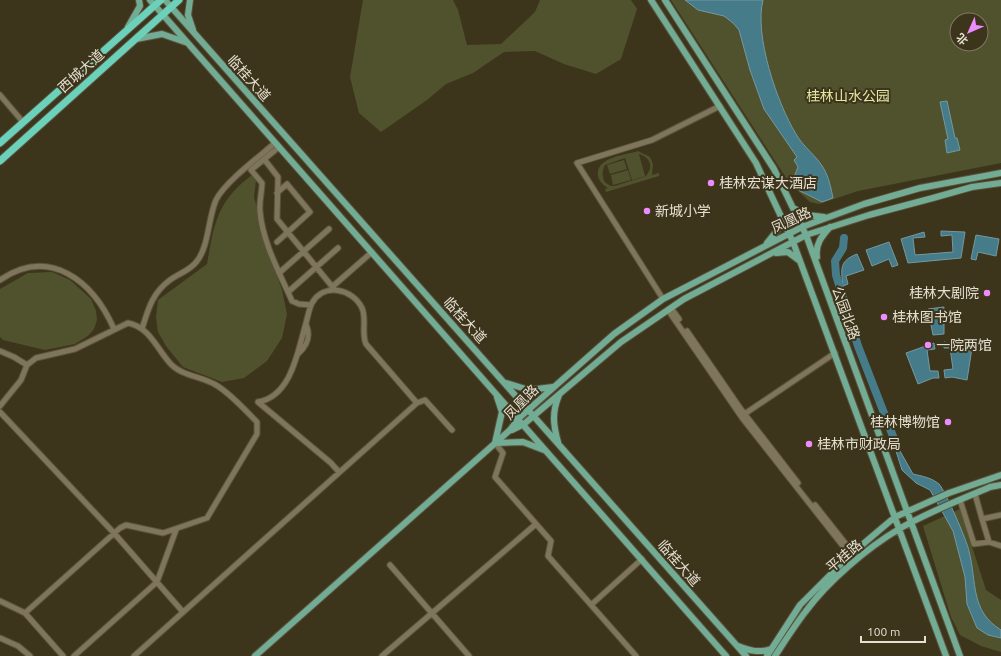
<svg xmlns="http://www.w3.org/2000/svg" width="1001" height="656" font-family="Ubuntu,'Noto Sans SC',sans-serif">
<rect width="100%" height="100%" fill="#3d341c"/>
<!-- green -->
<path fill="#50522e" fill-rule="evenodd" d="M 363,0 L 453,0 L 458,10 L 467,45 L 501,44 L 535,12 L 540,0 L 631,0 L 637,9 L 621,59 L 596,74 L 564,64 L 535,51 L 504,52 L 473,73 L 446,84 L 427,100 L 381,132 L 359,113 L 350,77 Z
M 671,0 L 1001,0 L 1001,163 L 858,191 L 819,204 L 810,202 L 790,184 ZM 957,20 L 981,20 L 981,44 L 957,44 Z
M 638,151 L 650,157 L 653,164 L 652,175 L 659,173 L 659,176 L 606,192 L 605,189 L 608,188 C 603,185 599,181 598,176 C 595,157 626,155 638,151 ZM 639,154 C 650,157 654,167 646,176 L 615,186 C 603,186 600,175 605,165 L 625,158 L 632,180 L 645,176 Z
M 624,160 L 627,169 L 610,174 L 607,165 Z
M 628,170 L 631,180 L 613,185 L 611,175 Z
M 252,175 L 256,180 L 254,197 L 272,262 L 282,290 L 287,314 L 282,338 L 267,361 L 244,378 L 222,382 L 183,367 L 166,346 L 158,332 L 156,317 L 158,300 L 207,264 C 214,224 217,201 252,175 Z
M 52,272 L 70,280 L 91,299 L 96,311 L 97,320 L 94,329 L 88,336 L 75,344 L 45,350 L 3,340 L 0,337 L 0,289 L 28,273 Z
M 960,509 L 986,590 L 1001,600 L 1001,652 L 981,646 L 960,635 L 951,617 L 923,526 Z"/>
<!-- water -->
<path fill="#467b8a" stroke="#75999f" d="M 685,0 L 763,0 C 754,35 777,103 796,134 C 803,147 817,156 824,169 C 829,178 831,188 833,198 L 822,202 L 800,191 L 794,185 L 794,177 L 798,167 L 794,160 L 797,157 L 764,109 L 750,70 L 739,30 L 733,23 L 724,16 L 698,10 Z
M 947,101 L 955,138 L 957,138 L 960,150 L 947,153 L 945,140 L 948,139 L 940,102 Z
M 941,231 L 965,232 L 961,258 L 908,263 L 901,239 L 924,232 L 925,237 L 913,238 L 915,255 L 953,252 L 952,235 L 941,236 Z
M 976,235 L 999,239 L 996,256 L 978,252 L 976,260 L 971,259 Z
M 889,242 L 898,265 L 892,267 L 889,259 L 872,266 L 866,250 Z
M 857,254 L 864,270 L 846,276 L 848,284 L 843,286 C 841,269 839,261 857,254 Z
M 944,307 L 944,334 L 933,335 L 928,309 Z
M 944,342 L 972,348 L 967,380 L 952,377 L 945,378 L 944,370 L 953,369 L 950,348 L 944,348 Z
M 934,343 L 935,349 L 927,350 L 930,371 L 938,371 L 939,378 L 933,378 L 918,384 L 906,353 Z
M 896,444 L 913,474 C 922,476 932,478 939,484 C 945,490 967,541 969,551 C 977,582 970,611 1001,630 L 1001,638 L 988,635 L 977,628 L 967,604 L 965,577 L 953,531 L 930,490 L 916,483 L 902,470 L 896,451 Z"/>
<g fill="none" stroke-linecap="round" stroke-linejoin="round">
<!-- river -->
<path stroke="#467b8a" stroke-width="8" d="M 844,238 L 843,248 L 835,261 L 836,275 L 858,346 L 896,444"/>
<defs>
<path id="minor" d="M 0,95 L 23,122
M 279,147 L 251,170 L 262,183 C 262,192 259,201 260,211 C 262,241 280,274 292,301 L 299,304 L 311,305
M 264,159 L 278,177 L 277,219 L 335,290
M 277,242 L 310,212 L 287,184 L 277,193
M 279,273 L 329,229
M 0,280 C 50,246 93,281 114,329
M 332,287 L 372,252
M 288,292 L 338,248
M 663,299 L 577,163 L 652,140 L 720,106
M 671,308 L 679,319
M 668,310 L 743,419 L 850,555
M 142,329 C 148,310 152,293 170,280 C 179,273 190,271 197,261 C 209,246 208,218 216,200 C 225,182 259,157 275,143
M 687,331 L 740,408 L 798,483
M 0,351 L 14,357 L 27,365
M 298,354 C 308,345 311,336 306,324
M 258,402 C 292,396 298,350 306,323 C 308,316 309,309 312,303 C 324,282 353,289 362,308 C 367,319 361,333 366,344 L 417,403
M 258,402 L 331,463 L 339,472
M 0,406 L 21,380 L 27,365 L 36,358 L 75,349 L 128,323 C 149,327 156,347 169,362 C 180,376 201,376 216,385 C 231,394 244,409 257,422 L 257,434 L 207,518 L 163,533 L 126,525 L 120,528 L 25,613
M 0,412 L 114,533 L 183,612
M 743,415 L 835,353
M 495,443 L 503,453 L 495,477 L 551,541 L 548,556 L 636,656
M 975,494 L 982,519 L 1001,515
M 960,500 L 974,544 L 989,542 L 1001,546
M 815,505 L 853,553
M 982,519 L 989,542
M 390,565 L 469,656
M 0,601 L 25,613 L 63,656
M 591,605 L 642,559
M 0,638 L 18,646 L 30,656
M 74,656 L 157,582 L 176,530
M 134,656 L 417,403 L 425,400 L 452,430
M 382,656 L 536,524"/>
<path id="major" d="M 150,0 L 726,656
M 165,0 L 746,656
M 190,0 L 188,15 L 193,30
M 651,0 L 756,163 L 793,242 L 946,656
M 665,0 L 774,169 L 806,235 L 960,656
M 128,27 L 140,6 L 139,0
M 136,39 L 162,34 L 185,42
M 793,208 L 807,215 L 824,217
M 767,243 L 779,228 L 782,217
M 776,253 L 788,252 L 800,261
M 817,257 C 815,244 822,236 830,227
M 506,383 L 529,390 L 553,387
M 497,397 L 502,412 L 495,443 L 523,442 L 544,450
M 512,430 L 524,424 L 621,342 L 684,299 L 806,235 L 869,215 L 933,198 L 972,187 L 1001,183
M 558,442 C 553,424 552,412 559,395
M 738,646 C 750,651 759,653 771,649
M 255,656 L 510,430 L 519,418 L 614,334 L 663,299 L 802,227 L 864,204 L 920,188 L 1001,173
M 767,656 L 800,605 L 850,555 L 895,517 L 949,493 L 1001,475
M 775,656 C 785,641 795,625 806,611 C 828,581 867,548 899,529 C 928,512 960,500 990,487 L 1001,485"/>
<path id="highway" d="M 0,143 L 161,0
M 0,161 L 179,0"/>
</defs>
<!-- minor casing -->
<use href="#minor" stroke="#5a533d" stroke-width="7"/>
<!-- major casing -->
<use href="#major" stroke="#5a533d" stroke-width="8"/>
<!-- highway casing -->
<use href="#highway" stroke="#5a533d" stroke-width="9"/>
<!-- minor -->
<use href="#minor" stroke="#7e755a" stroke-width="5"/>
<!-- major -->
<use href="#major" stroke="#73ac94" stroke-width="6"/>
<!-- highway -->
<use href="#highway" stroke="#6bd1ba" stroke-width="7"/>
</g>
<!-- markers -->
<g fill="#eb8dfc" stroke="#3d341c" stroke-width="1.5">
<circle cx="711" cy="183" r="4"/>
<circle cx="647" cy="211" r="4"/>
<circle cx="987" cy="293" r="4"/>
<circle cx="884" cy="317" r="4"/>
<circle cx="928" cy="345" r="4"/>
<circle cx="948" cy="422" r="4"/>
<circle cx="809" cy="444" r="4"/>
</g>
<g text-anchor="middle" stroke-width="4" stroke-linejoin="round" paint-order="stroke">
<!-- street labels -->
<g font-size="14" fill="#e4dfd0" stroke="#3d341c">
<text transform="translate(81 71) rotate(-42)" y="5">西城大道</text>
<text transform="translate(249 78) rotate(48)" y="5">临桂大道</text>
<text transform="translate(791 220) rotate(-25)" y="5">凤凰路</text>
<text transform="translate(846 313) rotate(70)" y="5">公园北路</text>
<text transform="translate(465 320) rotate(48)" y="5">临桂大道</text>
<text transform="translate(521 402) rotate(-45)" y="5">凤凰路</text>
<text transform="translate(844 556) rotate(-40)" y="5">平桂路</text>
<text transform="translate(679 563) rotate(49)" y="5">临桂大道</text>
</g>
<!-- park labels -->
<g font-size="14" fill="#e3e8a1" stroke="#3d341c">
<text x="848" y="101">桂林山水公园</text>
</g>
<!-- poi labels -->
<g font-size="14" fill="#e4dfd0" stroke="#3d341c" text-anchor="start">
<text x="719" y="188">桂林宏谋大酒店</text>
<text x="655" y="216">新城小学</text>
<text x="979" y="298" text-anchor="end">桂林大剧院</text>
<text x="892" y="322">桂林图书馆</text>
<text x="936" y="350">一院两馆</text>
<text x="940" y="427" text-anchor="end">桂林博物馆</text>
<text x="817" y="449">桂林市财政局</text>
</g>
</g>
<!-- north arrow -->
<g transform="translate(969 32) rotate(225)"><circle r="19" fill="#3d341c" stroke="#807864"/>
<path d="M0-3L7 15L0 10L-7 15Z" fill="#eb8dfc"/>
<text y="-6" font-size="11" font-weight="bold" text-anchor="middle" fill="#e4dfd0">北</text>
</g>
<!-- scale -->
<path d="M861 636v6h64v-6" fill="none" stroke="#e4dfd0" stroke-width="2"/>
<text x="867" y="636" font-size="12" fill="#e4dfd0" stroke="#3d341c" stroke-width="3" paint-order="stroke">100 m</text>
</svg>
